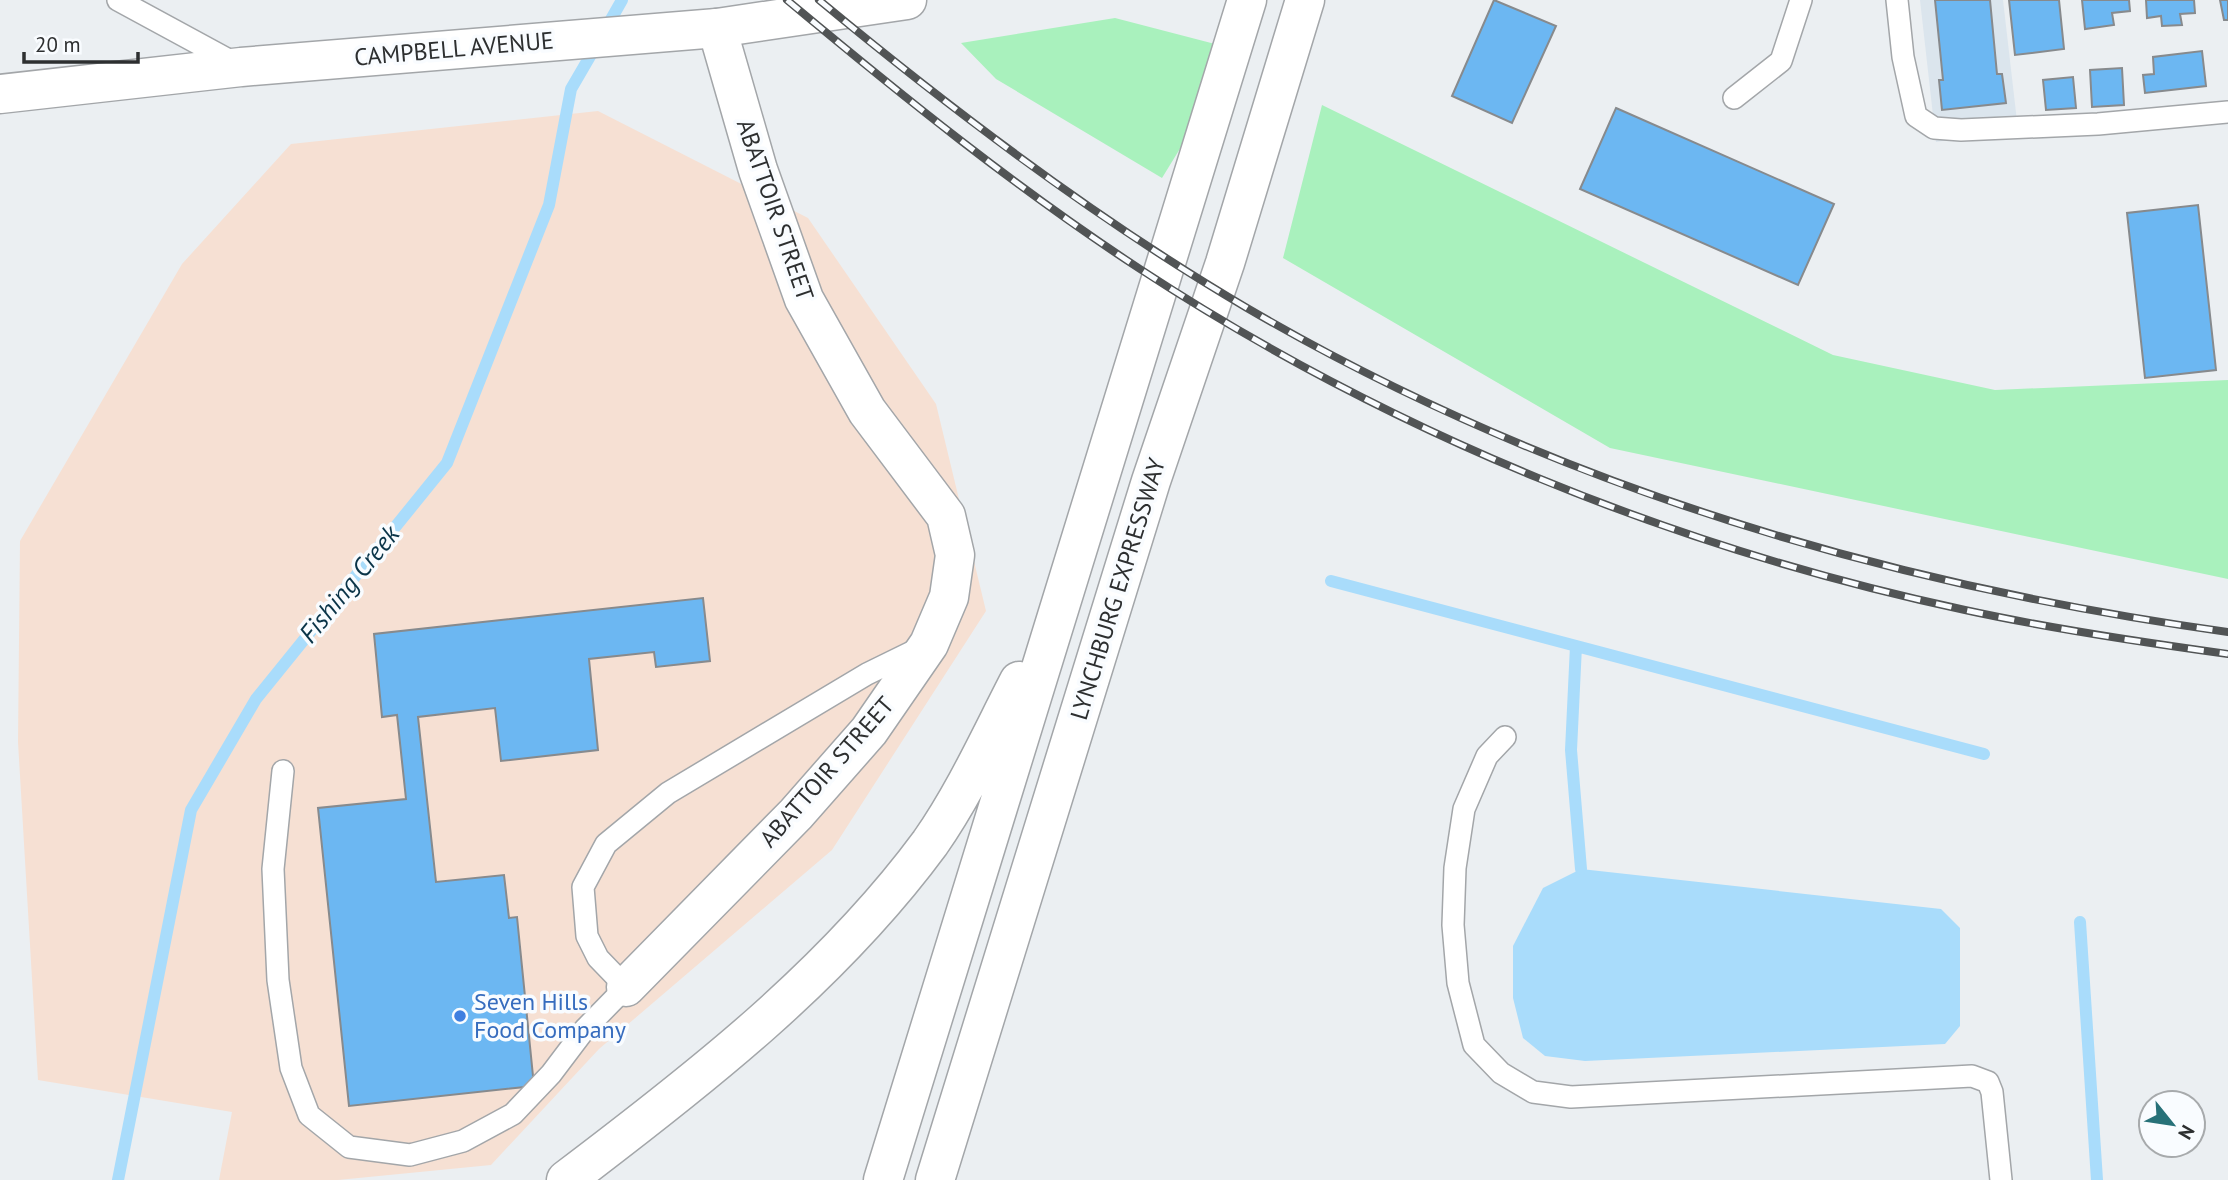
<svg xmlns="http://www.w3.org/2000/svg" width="2228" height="1180" font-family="'PT Sans',sans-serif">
<rect width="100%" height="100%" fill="#ebeff2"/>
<!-- built -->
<path fill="#dbe5ed" d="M 1920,0 L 2003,0 L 2018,130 L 1936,142 Z"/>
<!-- industrial -->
<path fill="#f6e0d3" d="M 598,111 L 808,218 L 936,404 L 986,611 L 832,850 L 599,1049 L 491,1165 L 338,1180 L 219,1180 L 232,1112 L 38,1080 L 18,742 L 20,541 L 182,264 L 291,144 Z"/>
<!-- green -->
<path fill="#a9f1bd" d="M 1115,18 L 1215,44 L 1181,147 L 1162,178 L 996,79 L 961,43 Z
M 1322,105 L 1833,355 L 1995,390 L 2228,380 L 2228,579 L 1610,448 L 1283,258 Z"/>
<!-- water -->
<path fill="#a9dcfb" d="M 1581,869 L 1941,909 L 1960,928 L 1960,1026 L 1945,1044 L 1585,1061 L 1545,1056 L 1523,1038 L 1513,998 L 1513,946 L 1543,888 Z"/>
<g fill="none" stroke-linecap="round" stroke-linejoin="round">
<!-- stream -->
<path stroke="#a9dcfb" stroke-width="12" d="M 605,30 L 622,0
M 1331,581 L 1984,754
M 1576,646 L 1571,750 L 1581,869
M 2080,922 L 2097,1180
M 118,1180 L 191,810 L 256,699 L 447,463 L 549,205 L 571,89 L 596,46"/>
</g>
<!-- building -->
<path fill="#6cb7f2" stroke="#878a8d" stroke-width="2" d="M 1494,0 L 1556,26 L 1512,123 L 1452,96 Z
M 1935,0 L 1990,0 L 1997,74 L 2002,74 L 2006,103 L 1942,110 L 1939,80 L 1943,80 Z
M 2009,0 L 2059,0 L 2064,49 L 2015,55 Z
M 2082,0 L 2129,0 L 2130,11 L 2112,13 L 2114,25 L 2085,29 Z
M 2146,0 L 2194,0 L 2195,13 L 2180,14 L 2182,25 L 2162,26 L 2161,16 L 2147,18 Z
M 2220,0 L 2228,0 L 2228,20 L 2224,20 Z
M 2202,51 L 2206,86 L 2145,93 L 2143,75 L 2154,74 L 2153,57 Z
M 2122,68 L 2124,105 L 2092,107 L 2090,70 Z
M 2073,77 L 2076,108 L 2046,110 L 2043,80 Z
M 1616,108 L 1834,204 L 1798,285 L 1580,189 Z
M 2198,205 L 2216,370 L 2145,378 L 2127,213 Z
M 703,598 L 710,661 L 656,667 L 654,652 L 589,659 L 598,750 L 501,761 L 495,708 L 418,717 L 436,882 L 504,875 L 509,918 L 517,917 L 534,1086 L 349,1106 L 318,808 L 406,799 L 397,715 L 382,717 L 374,634 Z"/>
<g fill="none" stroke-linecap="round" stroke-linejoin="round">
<defs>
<path id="lane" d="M 118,0 L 236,64
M 1897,0 L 1903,57 L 1916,116 L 1934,128 L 1961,130 L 2098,124 L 2228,112
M 1734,98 L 1781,61 L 1801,0
M 1505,737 L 1487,756 L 1464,809 L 1455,868 L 1453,925 L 1458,983 L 1474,1045 L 1501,1073 L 1533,1092 L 1571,1097 L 1972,1076 L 1988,1082 L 1992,1092 L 2001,1180
M 283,771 L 273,869 L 278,980 L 291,1068 L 309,1115 L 349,1147 L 410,1155 L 463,1141 L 513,1114 L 551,1074 L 585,1029 L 626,987 L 598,958 L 587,936 L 583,887 L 606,844 L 668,793 L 867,674 L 918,649"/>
<path id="street" d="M 626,987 L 796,814 L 869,731 L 929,644 L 949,597 L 955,555 L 946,516 L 867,411 L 804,299 L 758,170 L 717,28"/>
<path id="secondary" d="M 0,94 L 241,67 L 717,28 L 907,0"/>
<path id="highway" d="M 566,1180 C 697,1081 832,976 930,843 C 965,793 991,735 1019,681
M 883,1180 L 1247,0
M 935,1180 L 1151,481 L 1225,263 L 1305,0"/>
</defs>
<!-- lane casing -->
<use href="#lane" stroke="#a3a6a9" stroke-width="24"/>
<!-- street casing -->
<use href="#street" stroke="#a3a6a9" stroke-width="41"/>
<!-- secondary casing -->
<use href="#secondary" stroke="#a3a6a9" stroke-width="41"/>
<!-- highway casing -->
<use href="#highway" stroke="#a3a6a9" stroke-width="41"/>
<!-- lane -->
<use href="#lane" stroke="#fff" stroke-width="21"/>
<!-- street -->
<use href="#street" stroke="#fff" stroke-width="38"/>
<!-- secondary -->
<use href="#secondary" stroke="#fff" stroke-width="38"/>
<!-- highway -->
<use href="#highway" stroke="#fff" stroke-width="38"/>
<defs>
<path id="rail" d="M 787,0 C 901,95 1016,188 1140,269 C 1389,432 1674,548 1965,610 C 2052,629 2140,642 2228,654
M 819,0 C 954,112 1096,219 1247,308 C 1550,485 1882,584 2228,632"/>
</defs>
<!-- rail casing -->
<use href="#rail" stroke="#515455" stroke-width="8"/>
<!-- rail -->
<use href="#rail" stroke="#f9fcff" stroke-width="5" stroke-dasharray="16" stroke-linecap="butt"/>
</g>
<!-- markers -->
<circle fill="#3f7fe0" stroke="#f9fcff" stroke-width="2.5" cx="460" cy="1016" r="7"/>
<g text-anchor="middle" stroke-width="7" stroke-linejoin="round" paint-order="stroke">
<!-- street labels -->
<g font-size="24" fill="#2d2f30" stroke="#f9fcff">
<text transform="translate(454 49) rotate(-5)" y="8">CAMPBELL AVENUE</text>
<text transform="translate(775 210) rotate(71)" y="8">ABATTOIR STREET</text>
<text transform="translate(1118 589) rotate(-73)" y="8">LYNCHBURG EXPRESSWAY</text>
<text transform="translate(827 772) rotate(-49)" y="8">ABATTOIR STREET</text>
</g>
<!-- shop labels -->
<g font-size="24" fill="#366cbe" stroke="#f9fcff" text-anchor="start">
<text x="474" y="1010">Seven Hills<tspan x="474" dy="28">Food Company</tspan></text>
</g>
<!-- water labels -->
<g font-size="26" font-style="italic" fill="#0a3448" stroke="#f9fcff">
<text transform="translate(349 584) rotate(-51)" y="9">Fishing Creek</text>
</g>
</g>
<!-- north arrow -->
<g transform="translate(2172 1124) rotate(120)"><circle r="33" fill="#f9fcff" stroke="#a7aaac" stroke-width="2"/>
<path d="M0-5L12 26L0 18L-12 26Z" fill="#277178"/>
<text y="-10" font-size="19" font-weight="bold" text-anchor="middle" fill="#2d2f30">N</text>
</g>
<!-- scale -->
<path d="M24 52v10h114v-10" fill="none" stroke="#2d2f30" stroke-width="3.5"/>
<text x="35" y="52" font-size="21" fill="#2d2f30" stroke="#f9fcff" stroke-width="5" paint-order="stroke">20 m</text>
</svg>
